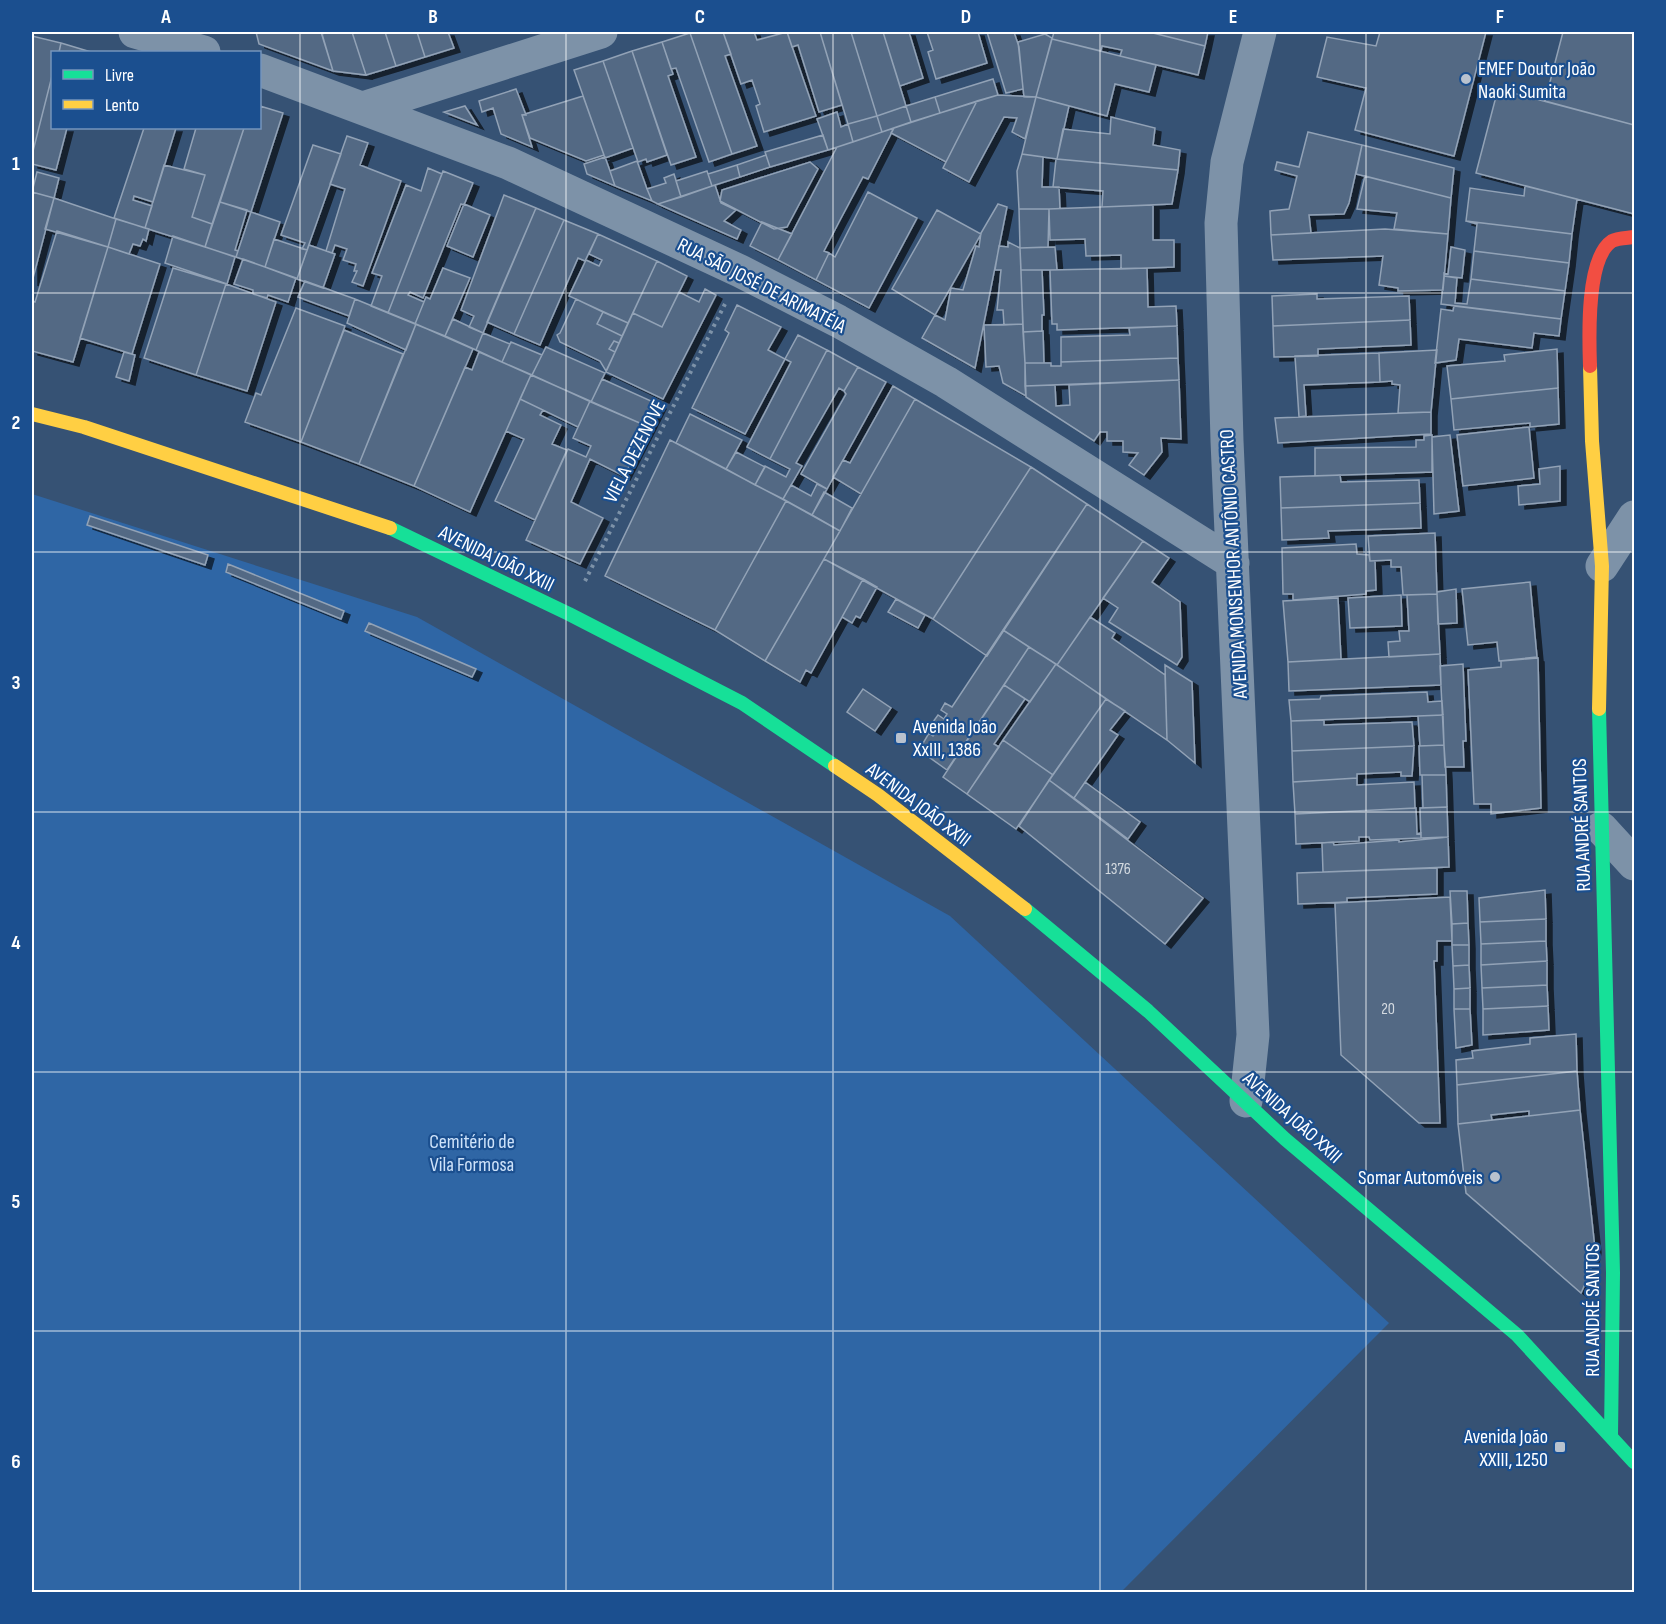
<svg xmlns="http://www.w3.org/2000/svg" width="1666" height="1624" font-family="'Sofia Sans Condensed',sans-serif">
<defs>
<filter id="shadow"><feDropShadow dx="6" dy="4" stdDeviation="0" flood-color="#0009"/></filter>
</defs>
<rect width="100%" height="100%" fill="#365274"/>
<!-- green -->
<path fill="#2f66a5" d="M 32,494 L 417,617 L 950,916 L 1389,1323 L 1121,1592 L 32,1592 Z"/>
<!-- building -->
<path fill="#526984" stroke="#92a2b6" stroke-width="1.5" filter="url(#shadow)" d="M 256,32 L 321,32 L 333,71 L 259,44 Z
M 327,32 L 352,32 L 366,75 L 333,71 L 322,34 Z
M 352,32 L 385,32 L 396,66 L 366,75 Z
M 385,32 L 417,32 L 425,57 L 396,66 Z
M 417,32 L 448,32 L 454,48 L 425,57 Z
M 695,32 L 723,32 L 731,54 L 725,56 L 757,146 L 732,154 L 690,33 Z
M 723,32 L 754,32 L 757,40 L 787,32 L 816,116 L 764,132 L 756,106 L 760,104 L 752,80 L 741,84 Z
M 787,32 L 820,32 L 842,105 L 819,112 L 798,45 L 792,47 Z
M 820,32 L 851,32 L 877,116 L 848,124 Z
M 851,32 L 883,32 L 906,106 L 877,116 Z
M 883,32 L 909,32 L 923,78 L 900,86 Z
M 927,32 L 978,32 L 987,63 L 936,79 L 928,52 L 933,50 Z
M 987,32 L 1014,32 L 1019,47 L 1023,89 L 1006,93 Z
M 1054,32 L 1149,32 L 1205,46 L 1198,75 L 1120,56 L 1122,50 L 1102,46 L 1101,51 L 1052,39 Z
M 1149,32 L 1208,32 L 1205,46 Z
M 1380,32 L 1486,32 L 1454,156 L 1355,130 L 1366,88 L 1317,77 L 1327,37 L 1376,46 Z
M 1563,32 L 1634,32 L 1634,125 L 1545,101 Z
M 690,33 L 732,154 L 709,162 L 676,68 L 671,69 L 662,42 Z
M 1045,34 L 1052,38 L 1036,97 L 1024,97 L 1018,42 Z
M 32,36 L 61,43 L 59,52 L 52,52 L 52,76 L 32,155 Z
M 1052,39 L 1156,65 L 1149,92 L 1115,84 L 1107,116 L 1036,97 Z
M 662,42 L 673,74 L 668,76 L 696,157 L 671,165 L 632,51 Z
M 61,43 L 91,52 L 59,52 Z
M 632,51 L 667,155 L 647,162 L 646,159 L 638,162 L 603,61 Z
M 603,61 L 633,148 L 605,158 L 574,70 Z
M 52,76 L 52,128 L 67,128 L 56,170 L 32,164 L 32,155 Z
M 993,79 L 998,95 L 940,113 L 935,97 Z
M 516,89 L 526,115 L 522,115 L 532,147 L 501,134 L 493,108 L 482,112 L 479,101 Z
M 1498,89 L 1634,125 L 1634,214 L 1476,173 Z
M 998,95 L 1036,97 L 1025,139 L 1012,132 L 1017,118 L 1004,117 L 969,182 L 943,168 L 977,101 Z
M 583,96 L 604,155 L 586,161 L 530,138 L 522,115 Z
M 935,97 L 940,113 L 911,122 L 906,106 Z
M 1036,97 L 1069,106 L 1057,159 L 1022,154 Z
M 977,101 L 946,162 L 891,133 L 894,128 Z
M 260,106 L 283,113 L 251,212 L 220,202 L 244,128 L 260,128 Z
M 465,106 L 477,125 L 444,112 Z
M 906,106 L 911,122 L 882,132 L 877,116 Z
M 837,112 L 841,127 L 848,124 L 853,142 L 828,150 L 817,119 Z
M 877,116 L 882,132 L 853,142 L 848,124 Z
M 1111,117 L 1155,128 L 1153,145 L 1180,150 L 1178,170 L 1057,159 L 1063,129 L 1110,134 Z
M 144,128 L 176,128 L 153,202 L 134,196 L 133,200 L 152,206 L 145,228 L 114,218 Z
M 196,128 L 244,128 L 212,224 L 192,217 L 205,175 L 184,169 Z
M 894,128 L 868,179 L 863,177 L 839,222 L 824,251 L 829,253 L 816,280 L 778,260 L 837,147 Z
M 1308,132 L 1362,145 L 1349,203 L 1344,214 L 1309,215 L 1311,233 L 1271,235 L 1270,211 L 1289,209 L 1297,176 L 1275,170 L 1277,162 L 1299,167 Z
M 823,135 L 828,150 L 770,167 L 765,152 Z
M 347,136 L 368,143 L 360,165 L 401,181 L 363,286 L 352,282 L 357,271 L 354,271 L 356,264 L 343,260 L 347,249 L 335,245 L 332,253 L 326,251 L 345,189 L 330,184 Z
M 313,145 L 341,154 L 307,250 L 302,249 L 305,243 L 281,235 Z
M 1362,145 L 1454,168 L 1451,198 L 1356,174 Z
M 1022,154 L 1043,157 L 1042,187 L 1059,187 L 1060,209 L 1019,209 L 1017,171 Z
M 766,155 L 770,167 L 740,177 L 737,165 Z
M 605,157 L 610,171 L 615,186 L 587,174 L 584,164 Z
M 1056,159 L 1178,170 L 1172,204 L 1102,207 L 1103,191 L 1053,187 Z
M 637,161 L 647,189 L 652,201 L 615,186 L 610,171 Z
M 810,162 L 818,169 L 787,227 L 774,229 L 720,201 L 722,190 Z
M 164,165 L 205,175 L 192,217 L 212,224 L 205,247 L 145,228 Z
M 737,165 L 740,177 L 712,186 L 708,174 Z
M 428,168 L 442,174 L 388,313 L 371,306 L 382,276 L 372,273 L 406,185 L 421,191 Z
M 443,171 L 473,183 L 464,205 L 461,204 L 423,298 L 410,292 L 408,295 L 424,302 L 415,324 L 388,313 Z
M 707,171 L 712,186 L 681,197 L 676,181 Z
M 37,172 L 59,178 L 54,198 L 32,192 Z
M 674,174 L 681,197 L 658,204 L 652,201 L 647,189 L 666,183 L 664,178 Z
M 1365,176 L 1451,198 L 1448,234 L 1394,229 L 1397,213 L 1357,209 Z
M 715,185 L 721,203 L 736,210 L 724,221 L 741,230 L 737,239 L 658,204 Z
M 1525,186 L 1577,199 L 1572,234 L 1466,221 L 1470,188 L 1524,196 Z
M 32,192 L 54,198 L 32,282 Z
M 868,192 L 917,218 L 869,308 L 816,280 L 829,253 L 835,257 Z
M 504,195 L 536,208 L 483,333 L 469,327 L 474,316 L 461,310 Z
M 54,198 L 116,219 L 108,247 L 45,229 Z
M 220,202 L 247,210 L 235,250 L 238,251 L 236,257 L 205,247 Z
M 464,204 L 490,215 L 473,257 L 447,246 Z
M 998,204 L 1007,207 L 975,368 L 922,338 L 935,315 L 945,320 L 951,288 L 963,290 L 976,246 L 979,247 L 981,233 Z
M 1153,205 L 1153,240 L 1174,240 L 1174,267 L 1121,269 L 1121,255 L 1086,256 L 1085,239 L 1050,240 L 1049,209 Z
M 536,208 L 564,220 L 514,334 L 487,322 Z
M 1019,209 L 1049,209 L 1048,247 L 1020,248 Z
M 937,210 L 981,234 L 935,315 L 892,289 Z
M 251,212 L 280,222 L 265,267 L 236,257 Z
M 116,219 L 149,229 L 146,241 L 143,239 L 140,246 L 133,244 L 129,254 L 108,247 Z
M 564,220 L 598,234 L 585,261 L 578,258 L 540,345 L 514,334 Z
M 1466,221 L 1572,234 L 1569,263 L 1474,251 L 1477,224 Z
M 762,222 L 792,234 L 778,260 L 750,246 Z
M 1385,229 L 1448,234 L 1443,290 L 1398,291 L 1398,288 L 1379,285 L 1383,256 L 1273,260 L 1271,235 Z
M 57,231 L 108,247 L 73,362 L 32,351 L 32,301 L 35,302 Z
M 598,234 L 657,261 L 628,323 L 569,296 L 586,260 L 599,266 L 602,260 L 589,254 Z
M 173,236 L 235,257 L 227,284 L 165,263 Z
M 274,239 L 307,250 L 297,279 L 265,267 Z
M 1008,242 L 1020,248 L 1023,324 L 1004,325 L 1003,310 L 997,310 L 1001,270 L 995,270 L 999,246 L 1008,247 Z
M 309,245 L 335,254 L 323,288 L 297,279 Z
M 108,247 L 160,264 L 132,354 L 80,338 Z
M 1055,247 L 1057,270 L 1021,270 L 1020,248 Z
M 1451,247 L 1465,250 L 1462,278 L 1444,276 L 1444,273 L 1448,274 Z
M 1474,251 L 1569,263 L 1565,291 L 1471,279 Z
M 243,259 L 296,278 L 288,302 L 268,295 L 267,298 L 253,294 L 253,290 L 234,284 Z
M 657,261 L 687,276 L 662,327 L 633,313 Z
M 173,268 L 226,284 L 196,375 L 144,358 Z
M 443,268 L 470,278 L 445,336 L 415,324 L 426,297 L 430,299 Z
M 1147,268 L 1148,307 L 1176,306 L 1177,326 L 1057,330 L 1057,324 L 1052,324 L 1050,270 Z
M 1021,270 L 1042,270 L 1044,315 L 1042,315 L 1042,331 L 1023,332 Z
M 1444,276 L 1457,278 L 1455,303 L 1467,304 L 1471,279 L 1565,291 L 1561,319 L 1441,304 Z
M 305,281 L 355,299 L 349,316 L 298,297 Z
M 226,284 L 276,302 L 247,391 L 196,375 Z
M 705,289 L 716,295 L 663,399 L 606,372 L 633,313 L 662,327 L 679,292 L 699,302 Z
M 1317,294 L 1317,299 L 1409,296 L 1410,320 L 1273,326 L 1272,296 Z
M 355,299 L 416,324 L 406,350 L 347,323 Z
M 576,299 L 603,312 L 597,324 L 622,336 L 619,343 L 614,341 L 609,349 L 615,352 L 606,371 L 600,361 L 560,342 L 557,335 L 560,333 Z
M 737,305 L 781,327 L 768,350 L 785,359 L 745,434 L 692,408 L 729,333 L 725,330 Z
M 1454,306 L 1561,319 L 1559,336 L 1534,333 L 1532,348 L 1459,339 L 1456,360 L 1435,363 L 1441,309 L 1453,311 Z
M 296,308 L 345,326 L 301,442 L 245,422 L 256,393 L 261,395 Z
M 603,312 L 628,323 L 622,336 L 597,324 Z
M 453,319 L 483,333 L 476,350 L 445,336 Z
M 1410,320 L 1411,345 L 1318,349 L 1318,356 L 1274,357 L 1273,326 Z
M 416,324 L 473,349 L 414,486 L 359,464 Z
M 1023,324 L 1025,363 L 1026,396 L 1003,383 L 999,366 L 986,367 L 984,325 Z
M 1177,326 L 1178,358 L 1061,362 L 1061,337 L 1130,335 L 1129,328 Z
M 344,330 L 403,354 L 359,464 L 301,442 Z
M 1043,331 L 1044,363 L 1025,363 L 1023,332 Z
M 483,333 L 510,344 L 502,362 L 476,350 Z
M 798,335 L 827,350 L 770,459 L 747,447 L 791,362 L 785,359 Z
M 614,341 L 619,343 L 615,352 L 609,349 Z
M 511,342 L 542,355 L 532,375 L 502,362 Z
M 546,347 L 605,373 L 591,402 L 532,375 Z
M 1557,349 L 1558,388 L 1451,399 L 1447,366 L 1505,361 L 1504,355 Z
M 827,350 L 858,367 L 844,391 L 839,388 L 796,463 L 802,466 L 783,499 L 755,485 L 765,466 L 786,477 L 790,469 L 770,459 Z
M 1437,350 L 1431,412 L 1398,413 L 1400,385 L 1392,384 L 1392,381 L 1380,382 L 1379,353 Z
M 124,352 L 135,355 L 129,381 L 116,377 Z
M 479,352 L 531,375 L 470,512 L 414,486 L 465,367 L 472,370 Z
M 1379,353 L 1380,382 L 1304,385 L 1306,416 L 1299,417 L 1295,356 Z
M 1178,358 L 1179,380 L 1025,386 L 1025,363 L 1051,363 L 1051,366 L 1061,366 L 1061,362 Z
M 858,367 L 886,382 L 827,489 L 801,474 L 846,394 L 844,391 Z
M 531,375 L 590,401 L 578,427 L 520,399 Z
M 602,379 L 660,405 L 649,427 L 591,402 Z
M 1179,380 L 1181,439 L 1161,438 L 1162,452 L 1144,475 L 1129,465 L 1138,453 L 1123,452 L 1123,441 L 1107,441 L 1107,432 L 1100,432 L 1094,441 L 1026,397 L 1025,386 L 1055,385 L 1056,406 L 1070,405 L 1069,385 Z
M 893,386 L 915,399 L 861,494 L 833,477 L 843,460 L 850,463 Z
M 1558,388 L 1559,424 L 1530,427 L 1530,423 L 1454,430 L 1451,399 Z
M 520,399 L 543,410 L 540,415 L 561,425 L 552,444 L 567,450 L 535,520 L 495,501 L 524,439 L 506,431 Z
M 915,399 L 1031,467 L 933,619 L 824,559 Z
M 590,401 L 649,427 L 624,476 L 590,459 L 571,502 L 603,518 L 580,564 L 526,540 L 568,449 L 586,457 L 591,446 L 573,438 Z
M 1431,412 L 1431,434 L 1278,443 L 1275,418 Z
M 690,414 L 742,440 L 726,469 L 676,443 Z
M 1529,427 L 1534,478 L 1463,486 L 1457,435 Z
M 1432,435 L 1432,472 L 1315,476 L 1315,448 L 1416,447 L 1416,440 L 1424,440 L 1424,436 Z
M 1450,435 L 1459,511 L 1434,514 L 1432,437 Z
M 670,440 L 786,501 L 715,630 L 605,576 Z
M 736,452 L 765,467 L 755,485 L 726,469 Z
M 1560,466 L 1560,501 L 1519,505 L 1518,486 L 1540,484 L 1539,469 Z
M 1031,467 L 1087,504 L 987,656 L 933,619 Z
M 1340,475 L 1341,482 L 1419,480 L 1420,503 L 1281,508 L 1280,477 Z
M 817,484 L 827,489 L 812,515 L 783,499 L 791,485 L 811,496 Z
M 824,492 L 852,508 L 840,531 L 812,515 Z
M 786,501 L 840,531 L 765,661 L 715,630 Z
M 1420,503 L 1421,528 L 1328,531 L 1329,538 L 1282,540 L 1281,508 Z
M 1087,504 L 1143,541 L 1057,665 L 1003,630 Z
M 90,516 L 208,555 L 205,565 L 87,525 Z
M 1435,533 L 1437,594 L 1403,595 L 1401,567 L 1391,567 L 1391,560 L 1370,561 L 1368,536 Z
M 1143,541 L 1169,558 L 1152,582 L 1180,602 L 1182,657 L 1177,665 L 1109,622 L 1118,608 L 1103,598 Z
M 1356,544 L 1357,554 L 1369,555 L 1370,561 L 1375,561 L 1376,590 L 1366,591 L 1366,594 L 1293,600 L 1293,594 L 1283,594 L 1282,548 Z
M 824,559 L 863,579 L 811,673 L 806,670 L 800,682 L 765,661 Z
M 228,564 L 344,611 L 341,619 L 226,572 Z
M 863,579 L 877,587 L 860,618 L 856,616 L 852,623 L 842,617 Z
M 1530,582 L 1537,657 L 1499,661 L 1497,642 L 1468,645 L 1462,589 Z
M 1456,589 L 1457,623 L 1438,624 L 1437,592 Z
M 1437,594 L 1440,654 L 1389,657 L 1388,642 L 1400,641 L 1399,631 L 1409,631 L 1407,595 Z
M 1401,595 L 1402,626 L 1350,628 L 1348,598 Z
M 1338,598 L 1341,659 L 1288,662 L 1283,601 Z
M 896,599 L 925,615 L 918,628 L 888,612 Z
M 1090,617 L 1115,633 L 1112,638 L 1165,675 L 1167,740 L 1057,665 Z
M 369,623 L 476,669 L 472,677 L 365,631 Z
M 1003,630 L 1029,647 L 947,770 L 919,750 L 929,733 L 933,736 L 937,731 L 930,726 L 938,715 L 944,719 L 947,714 L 941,710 L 945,703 L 952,707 Z
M 1029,647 L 1056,664 L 1030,702 L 1004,685 Z
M 1440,654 L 1441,685 L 1289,691 L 1288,662 Z
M 1538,658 L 1541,808 L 1491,814 L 1491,804 L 1474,804 L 1468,670 L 1501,667 L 1501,661 Z
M 1056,664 L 1106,699 L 1053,775 L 1003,740 Z
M 1463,664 L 1466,741 L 1463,741 L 1464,767 L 1445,767 L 1440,666 Z
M 1165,665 L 1192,682 L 1195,763 L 1167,740 Z
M 1004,685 L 1025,699 L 994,744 L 999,747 L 967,794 L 943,777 Z
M 863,689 L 891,708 L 875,731 L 847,712 Z
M 1427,692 L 1428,702 L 1442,701 L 1443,715 L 1291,721 L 1289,700 L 1320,699 L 1321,696 Z
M 1106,699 L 1125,711 L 1110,730 L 1118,735 L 1074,798 L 1049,780 Z
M 1443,715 L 1444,745 L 1420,746 L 1418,716 Z
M 1324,720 L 1324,725 L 1412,722 L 1414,746 L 1292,751 L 1291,721 Z
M 1003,740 L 1053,775 L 1016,829 L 967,794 Z
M 1444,745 L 1446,775 L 1420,775 L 1419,746 Z
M 1414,746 L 1412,776 L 1401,776 L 1401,772 L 1357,774 L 1357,778 L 1293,782 L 1292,751 Z
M 1422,775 L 1446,775 L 1447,807 L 1423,808 Z
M 1357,778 L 1357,785 L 1414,782 L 1415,808 L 1295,814 L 1293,782 Z
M 1049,780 L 1203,898 L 1165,944 L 1019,826 Z
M 1085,782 L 1140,822 L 1128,839 L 1074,798 Z
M 1447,807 L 1448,837 L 1421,838 L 1420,808 Z
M 1416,808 L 1417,834 L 1421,833 L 1421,838 L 1370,840 L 1369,837 L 1359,837 L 1359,841 L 1296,844 L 1295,814 Z
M 1448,837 L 1449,867 L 1323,872 L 1322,843 L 1333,842 L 1334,845 L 1399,840 L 1399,842 Z
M 1437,868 L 1437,894 L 1347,898 L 1347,902 L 1298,904 L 1297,873 Z
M 1545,890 L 1546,919 L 1480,922 L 1479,898 Z
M 1450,891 L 1467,891 L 1468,923 L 1452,924 Z
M 1450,897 L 1452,941 L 1437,941 L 1437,961 L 1434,961 L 1440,1123 L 1419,1123 L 1341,1055 L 1335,903 Z
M 1546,919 L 1546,941 L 1481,944 L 1480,922 Z
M 1468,923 L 1469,945 L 1452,945 L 1452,924 Z
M 1546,941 L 1547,961 L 1481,965 L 1481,944 Z
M 1452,945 L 1469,945 L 1469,965 L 1453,966 Z
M 1547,961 L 1547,985 L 1482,988 L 1481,965 Z
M 1469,965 L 1470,988 L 1454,989 L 1453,966 Z
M 1547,985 L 1548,1006 L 1483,1009 L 1482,988 Z
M 1470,988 L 1470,1009 L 1454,1009 L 1454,989 Z
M 1548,1006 L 1549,1030 L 1483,1035 L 1483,1009 Z
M 1454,1009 L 1470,1009 L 1472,1045 L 1456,1048 Z
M 1576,1034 L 1577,1071 L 1457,1085 L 1456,1060 L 1473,1058 L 1472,1051 L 1530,1044 L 1530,1038 Z
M 1577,1071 L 1580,1110 L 1529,1116 L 1529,1111 L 1491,1115 L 1492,1120 L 1458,1124 L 1457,1085 Z
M 1580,1110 L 1595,1249 L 1590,1273 L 1581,1293 L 1466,1193 L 1458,1124 Z"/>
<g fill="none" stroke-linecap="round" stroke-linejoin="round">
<!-- path -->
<path stroke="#7d92a8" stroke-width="4" stroke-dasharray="3 4.5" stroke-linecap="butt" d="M 585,581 L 725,304"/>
<!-- street -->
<path stroke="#7d92a8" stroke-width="33" d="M 135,32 L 204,52
M 260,70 L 508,163 L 740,271 L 838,321 L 946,382 L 1233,563
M 363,108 L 601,32
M 1602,566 L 1634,517
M 1601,828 L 1634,864
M 1246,1101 L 1253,1035 L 1227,441 L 1221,223 L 1227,162 L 1260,32"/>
<!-- fast -->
<path stroke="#16e098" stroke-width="14" d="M 390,528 L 569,614 L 742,703 L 835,766
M 1599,709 L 1613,1273 L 1611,1436
M 1025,909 L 1148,1011 L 1285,1139 L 1517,1335 L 1634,1462"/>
<!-- slow -->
<path stroke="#ffcf43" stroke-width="14" d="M 1590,366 L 1592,441 L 1602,566 L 1599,709
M 32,414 L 84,427 L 390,528
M 835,766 L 878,795 L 1025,909"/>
<!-- jam -->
<path stroke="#f24e42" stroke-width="14" d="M 1590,366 C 1589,337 1586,258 1612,241 C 1617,238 1627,238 1634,237"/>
</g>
<!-- grid -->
<path fill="none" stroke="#fff" stroke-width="1.5" stroke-opacity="0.55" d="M 300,32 L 300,1592M 566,32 L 566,1592M 833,32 L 833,1592M 1100,32 L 1100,1592M 1366,32 L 1366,1592M 32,293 L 1634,293M 32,552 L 1634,552M 32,812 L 1634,812M 32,1072 L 1634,1072M 32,1331 L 1634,1331"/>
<!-- markers -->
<g fill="#b9c2ce" stroke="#1b4f8f" stroke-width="2">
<circle cx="1466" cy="79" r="6"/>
<rect x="895" y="732" width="12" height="12" rx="3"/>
<circle cx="1495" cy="1177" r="6"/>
<rect x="1554" y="1441" width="12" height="12" rx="3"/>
</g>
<g text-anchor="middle" stroke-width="4.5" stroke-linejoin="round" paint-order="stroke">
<!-- number labels -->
<g font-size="16" fill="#d4dae0">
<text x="1118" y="874">1376</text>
<text x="1388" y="1014">20</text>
</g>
<!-- poi labels -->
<g font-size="20" fill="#fff" stroke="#1b4f8f" text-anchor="start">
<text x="1478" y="75">EMEF Doutor João<tspan x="1478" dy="23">Naoki Sumita</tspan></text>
<text x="913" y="733">Avenida João<tspan x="913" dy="23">XxIII, 1386</tspan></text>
<text x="1483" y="1184" text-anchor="end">Somar Automóveis</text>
<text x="1548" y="1443" text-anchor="end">Avenida João<tspan x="1548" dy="23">XXIII, 1250</tspan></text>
</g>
<!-- street labels -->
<g font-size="20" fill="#fff" stroke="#1b4f8f">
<text transform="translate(762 285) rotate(27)" y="7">RUA SÃO JOSÉ DE ARIMATÉIA</text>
<text transform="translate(634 451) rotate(-63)" y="7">VIELA DEZENOVE</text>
<text transform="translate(497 558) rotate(26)" y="7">AVENIDA JOÃO XXIII</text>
<text transform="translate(1233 564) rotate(-93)" y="7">AVENIDA MONSENHOR ANTÔNIO CASTRO</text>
<text transform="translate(919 804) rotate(37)" y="7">AVENIDA JOÃO XXIII</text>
<text transform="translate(1581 825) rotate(-92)" y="7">RUA ANDRÉ SANTOS</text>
<text transform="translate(1293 1117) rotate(42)" y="7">AVENIDA JOÃO XXIII</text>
<text transform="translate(1592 1310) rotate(-90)" y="7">RUA ANDRÉ SANTOS</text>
</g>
<!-- park labels -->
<g font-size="20" fill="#cfe3fa" stroke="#1b4f8f">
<text x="472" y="1148">Cemitério de<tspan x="472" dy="23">Vila Formosa</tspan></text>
</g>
</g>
<!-- border -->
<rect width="1666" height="1624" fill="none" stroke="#1b4f8f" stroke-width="66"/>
<!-- legend -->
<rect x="51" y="51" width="210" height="78" fill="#1b4f8f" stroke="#7695bc" stroke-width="1.5"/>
<rect x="63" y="70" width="30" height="9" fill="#16e098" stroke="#7695bc" stroke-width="1.5"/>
<text x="105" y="81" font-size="18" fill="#ffffff">Livre</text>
<rect x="63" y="100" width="30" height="9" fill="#ffcf43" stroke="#7695bc" stroke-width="1.5"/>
<text x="105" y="111" font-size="18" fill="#ffffff">Lento</text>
<rect x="33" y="33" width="1600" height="1558" fill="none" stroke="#fff" stroke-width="2"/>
<g font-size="20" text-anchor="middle" font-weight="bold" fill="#fff">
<text x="166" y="23">A</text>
<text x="433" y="23">B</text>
<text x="700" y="23">C</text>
<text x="966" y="23">D</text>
<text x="1233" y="23">E</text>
<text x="1500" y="23">F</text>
<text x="16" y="170">1</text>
<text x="16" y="429">2</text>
<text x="16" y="689">3</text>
<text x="16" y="949">4</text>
<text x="16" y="1208">5</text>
<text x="16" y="1468">6</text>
</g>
</svg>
